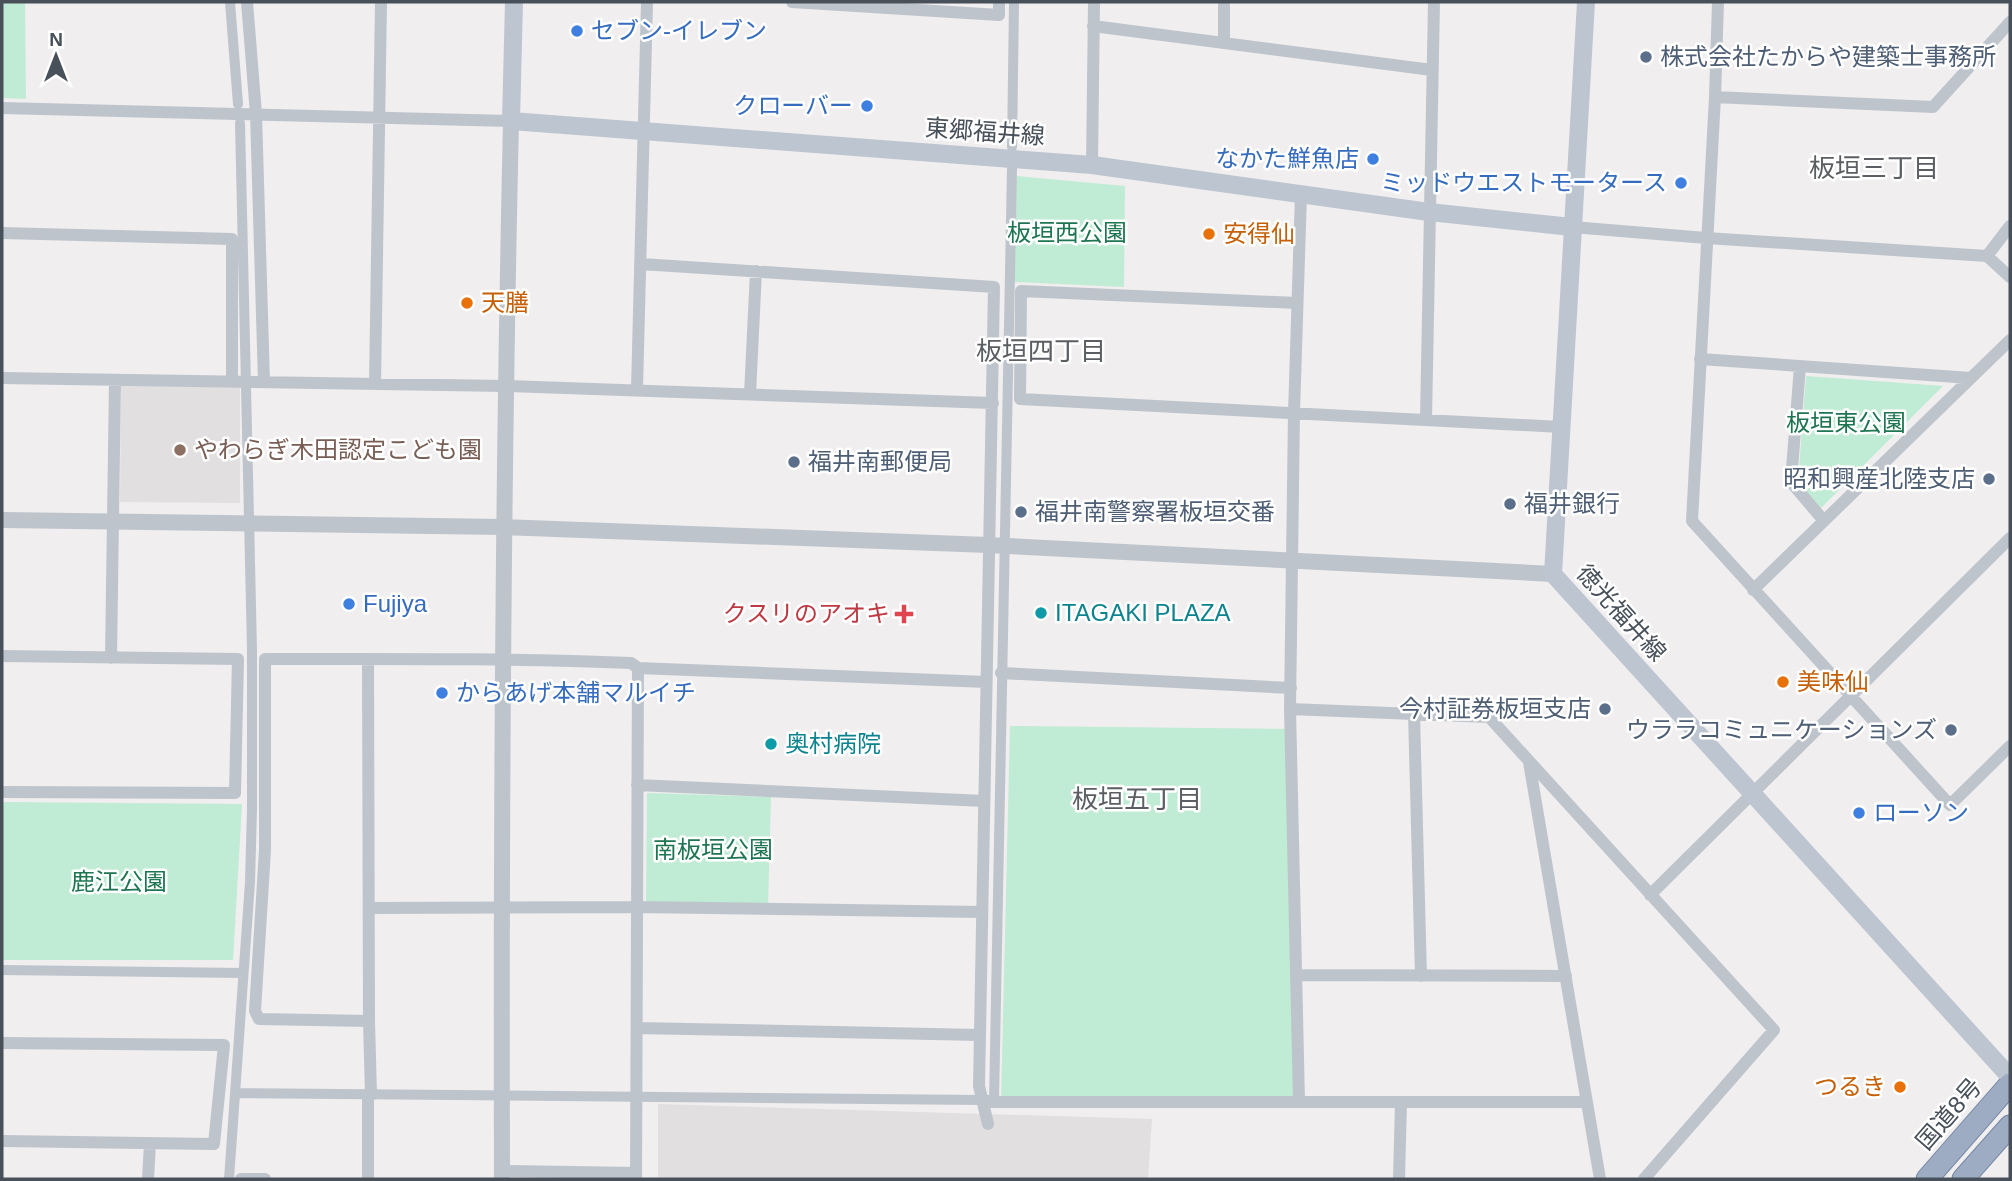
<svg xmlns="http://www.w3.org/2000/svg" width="2012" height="1181" font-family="Helvetica,'Noto Sans JP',sans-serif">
<rect width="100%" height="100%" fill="#f0eeee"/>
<!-- education -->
<path fill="#e1dfdf" d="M 121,386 L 240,386 L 240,503 L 120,502 Z
M 658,1104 L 1152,1119 L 1148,1179 L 658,1179 Z"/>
<!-- green -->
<path fill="#c0ebd4" d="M 2,2 L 25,2 L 26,99 L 2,98 Z
M 1016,176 L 1125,186 L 1124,287 L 1014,282 Z
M 1806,376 L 1943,386 L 1821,508 L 1798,482 Z
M 1010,726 L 1291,729 L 1299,1101 L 1001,1102 Z
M 647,793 L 771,797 L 768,906 L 646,903 Z
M 2,802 L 242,804 L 233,960 L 2,960 Z"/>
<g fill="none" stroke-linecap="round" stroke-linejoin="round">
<defs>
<path id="trunk" d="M 1927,1179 L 2010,1084
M 1963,1179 L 2010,1126"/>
</defs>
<!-- trunk casing -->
<use href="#trunk" stroke="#7587a5" stroke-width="23"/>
<!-- pedestrian -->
<path stroke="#bec4cc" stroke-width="10" d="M 230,2 L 238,104
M 1012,147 L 1014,2
M 2,970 L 243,973
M 235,1093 L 982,1100
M 994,1102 L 1012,169
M 229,1179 L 250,882 L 252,809 L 252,650 L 240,123"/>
<!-- minor -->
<path stroke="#bec4cc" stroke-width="12" d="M 247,2 L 256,114 L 264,382
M 792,2 L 999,15 L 999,2
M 2010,22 L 1933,107 L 1715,97 L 1692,521 L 1950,805 L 2010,746
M 1093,26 L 1432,70
M 1224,42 L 1224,2
M 1715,97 L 1718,2
M 2,108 L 511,121
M 1092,165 L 1094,2
M 1572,227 L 1706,238 L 1987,256 L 2010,277
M 2,233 L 232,239 L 232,382
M 1987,256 L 2010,226
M 641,264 L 994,287 L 979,1086 L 988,1124
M 1297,303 L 1021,291 L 1020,399 L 1561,427
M 1700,359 L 1971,378
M 1800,366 L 1791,482 L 1824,521
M 2,378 L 505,386 L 993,403
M 375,384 L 381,2
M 637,389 L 647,2
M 750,394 L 756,271
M 1426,420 L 1434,2
M 1753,590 L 2010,340
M 2,656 L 238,659 L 235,793 L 2,792
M 111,658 L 115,380
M 368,659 L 369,1021 L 259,1019 L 255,1011 L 265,850 L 265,659 C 387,659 509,658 631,663 L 638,668
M 1001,673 L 1291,688
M 1290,709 L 1489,717 L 1774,1030 L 1644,1179
M 1414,714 L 1421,976
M 1529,762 L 1600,1179
M 637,785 L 984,801
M 1650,895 L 2010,538
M 369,908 L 637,907 L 982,912
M 1296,975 L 1566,976
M 369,1021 L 371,1095
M 637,1028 L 980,1035
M 2,1043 L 224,1045 L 214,1144 L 2,1141
M 982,1100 L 994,1102 L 1587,1102
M 1299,1101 L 1290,709 L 1294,413 L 1301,194
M 502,1171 L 636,1173
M 148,1179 L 150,1143
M 241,1179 L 265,1179
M 368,1179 L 368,1094
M 636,1179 L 638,668 L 986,682
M 1399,1179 L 1401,1102"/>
<!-- tertiary -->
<path stroke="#bec4cc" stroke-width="16" d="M 2,520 L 503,527 L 988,545 L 1553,574
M 502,1179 C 501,826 503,474 511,121"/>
<!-- secondary -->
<path stroke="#bdc5d0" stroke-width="18" d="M 514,2 L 511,121 L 1092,165 L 1429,212 L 1572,227
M 1586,2 L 1553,574 L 2010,1077"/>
<!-- trunk -->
<use href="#trunk" stroke="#9dacc2" stroke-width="21"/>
</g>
<!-- markers -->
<g fill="#3f7fe0" stroke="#fff" stroke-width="2.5">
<circle cx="577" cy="31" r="7"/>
<circle cx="867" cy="106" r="7"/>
<circle cx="1373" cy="159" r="7"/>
<circle cx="1681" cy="183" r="7"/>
<circle cx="349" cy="604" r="7"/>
<circle cx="442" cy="693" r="7"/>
<circle cx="1859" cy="813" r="7"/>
</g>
<g fill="#5c6f8a" stroke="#fff" stroke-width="2.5">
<circle cx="1646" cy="57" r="7"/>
<circle cx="794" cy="462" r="7"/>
<circle cx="1989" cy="479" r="7"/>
<circle cx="1510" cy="504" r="7"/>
<circle cx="1021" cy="512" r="7"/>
<circle cx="1605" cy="709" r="7"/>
<circle cx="1951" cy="730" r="7"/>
</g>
<g fill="#e8710a" stroke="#fff" stroke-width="2.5">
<circle cx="1209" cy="234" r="7"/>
<circle cx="467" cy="303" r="7"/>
<circle cx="1783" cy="682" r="7"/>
<circle cx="1900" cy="1087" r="7"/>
</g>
<circle fill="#8d6e63" stroke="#fff" stroke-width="2.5" cx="180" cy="450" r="7"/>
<g fill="#0f9aa8" stroke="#fff" stroke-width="2.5">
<circle cx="1041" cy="613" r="7"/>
<circle cx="771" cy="744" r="7"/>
</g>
<path fill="#e0444e" stroke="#fff" stroke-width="2.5" d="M900.5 603.5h7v7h7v7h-7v7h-7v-7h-7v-7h7z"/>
<g text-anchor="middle" stroke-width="5" stroke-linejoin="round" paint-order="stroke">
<!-- shop labels -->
<g font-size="24" fill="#366cbe" stroke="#fff" text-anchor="start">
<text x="591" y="39">セブン-イレブン</text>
<text x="853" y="114" text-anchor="end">クローバー</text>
<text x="1359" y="167" text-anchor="end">なかた鮮魚店</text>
<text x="1667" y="191" text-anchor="end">ミッドウエストモータース</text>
<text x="363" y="612">Fujiya</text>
<text x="456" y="701">からあげ本舗マルイチ</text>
<text x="1873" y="821">ローソン</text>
</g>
<!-- service labels -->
<g font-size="24" fill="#4e5e75" stroke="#fff" text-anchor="start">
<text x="1660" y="65">株式会社たからや建築士事務所</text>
<text x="808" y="470">福井南郵便局</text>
<text x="1975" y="487" text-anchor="end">昭和興産北陸支店</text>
<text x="1524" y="512">福井銀行</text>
<text x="1035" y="520">福井南警察署板垣交番</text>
<text x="1591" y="717" text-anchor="end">今村証券板垣支店</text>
<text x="1937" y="738" text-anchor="end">ウララコミュニケーションズ</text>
</g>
<!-- street labels -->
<g font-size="24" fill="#48505a" stroke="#fff">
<text transform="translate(985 132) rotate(4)" y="8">東郷福井線</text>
<text transform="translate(1621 613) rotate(48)" y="8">徳光福井線</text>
<text transform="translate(1949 1114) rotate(-49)" y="8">国道8号</text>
</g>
<!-- park labels -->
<g font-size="24" fill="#1e7552" stroke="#fff">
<text x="1067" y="241">板垣西公園</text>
<text x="1846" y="431">板垣東公園</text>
<text x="713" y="858">南板垣公園</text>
<text x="119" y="890">鹿江公園</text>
</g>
<!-- food labels -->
<g font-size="24" fill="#c56008" stroke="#fff" text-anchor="start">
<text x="1223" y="242">安得仙</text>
<text x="481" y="311">天膳</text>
<text x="1797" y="690">美味仙</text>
<text x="1886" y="1095" text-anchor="end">つるき</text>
</g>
<!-- education labels -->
<g font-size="24" fill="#785e54" stroke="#fff" text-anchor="start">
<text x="194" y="458">やわらぎ木田認定こども園</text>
</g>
<!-- culture labels -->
<g font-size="24" fill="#0d838f" stroke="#fff" text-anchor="start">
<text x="1055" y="621">ITAGAKI PLAZA</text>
<text x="785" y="752">奥村病院</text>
</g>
<!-- health labels -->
<g font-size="24" fill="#be3a42" stroke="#fff" text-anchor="end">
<text x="890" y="622">クスリのアオキ</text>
</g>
<!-- neighbourhood labels -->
<g font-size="26" fill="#5b5e62" stroke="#fff">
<text x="1874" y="177">板垣三丁目</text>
<text x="1041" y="360">板垣四丁目</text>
<text x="1137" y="808">板垣五丁目</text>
</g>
</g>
<!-- border -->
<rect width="2012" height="1181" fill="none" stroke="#48505a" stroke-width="7"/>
<!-- north arrow -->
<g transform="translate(56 56)" stroke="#ffffff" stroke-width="5" paint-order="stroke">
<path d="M0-5L12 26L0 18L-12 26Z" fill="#48505a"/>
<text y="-10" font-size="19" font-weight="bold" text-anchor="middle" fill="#48505a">N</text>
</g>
</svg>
